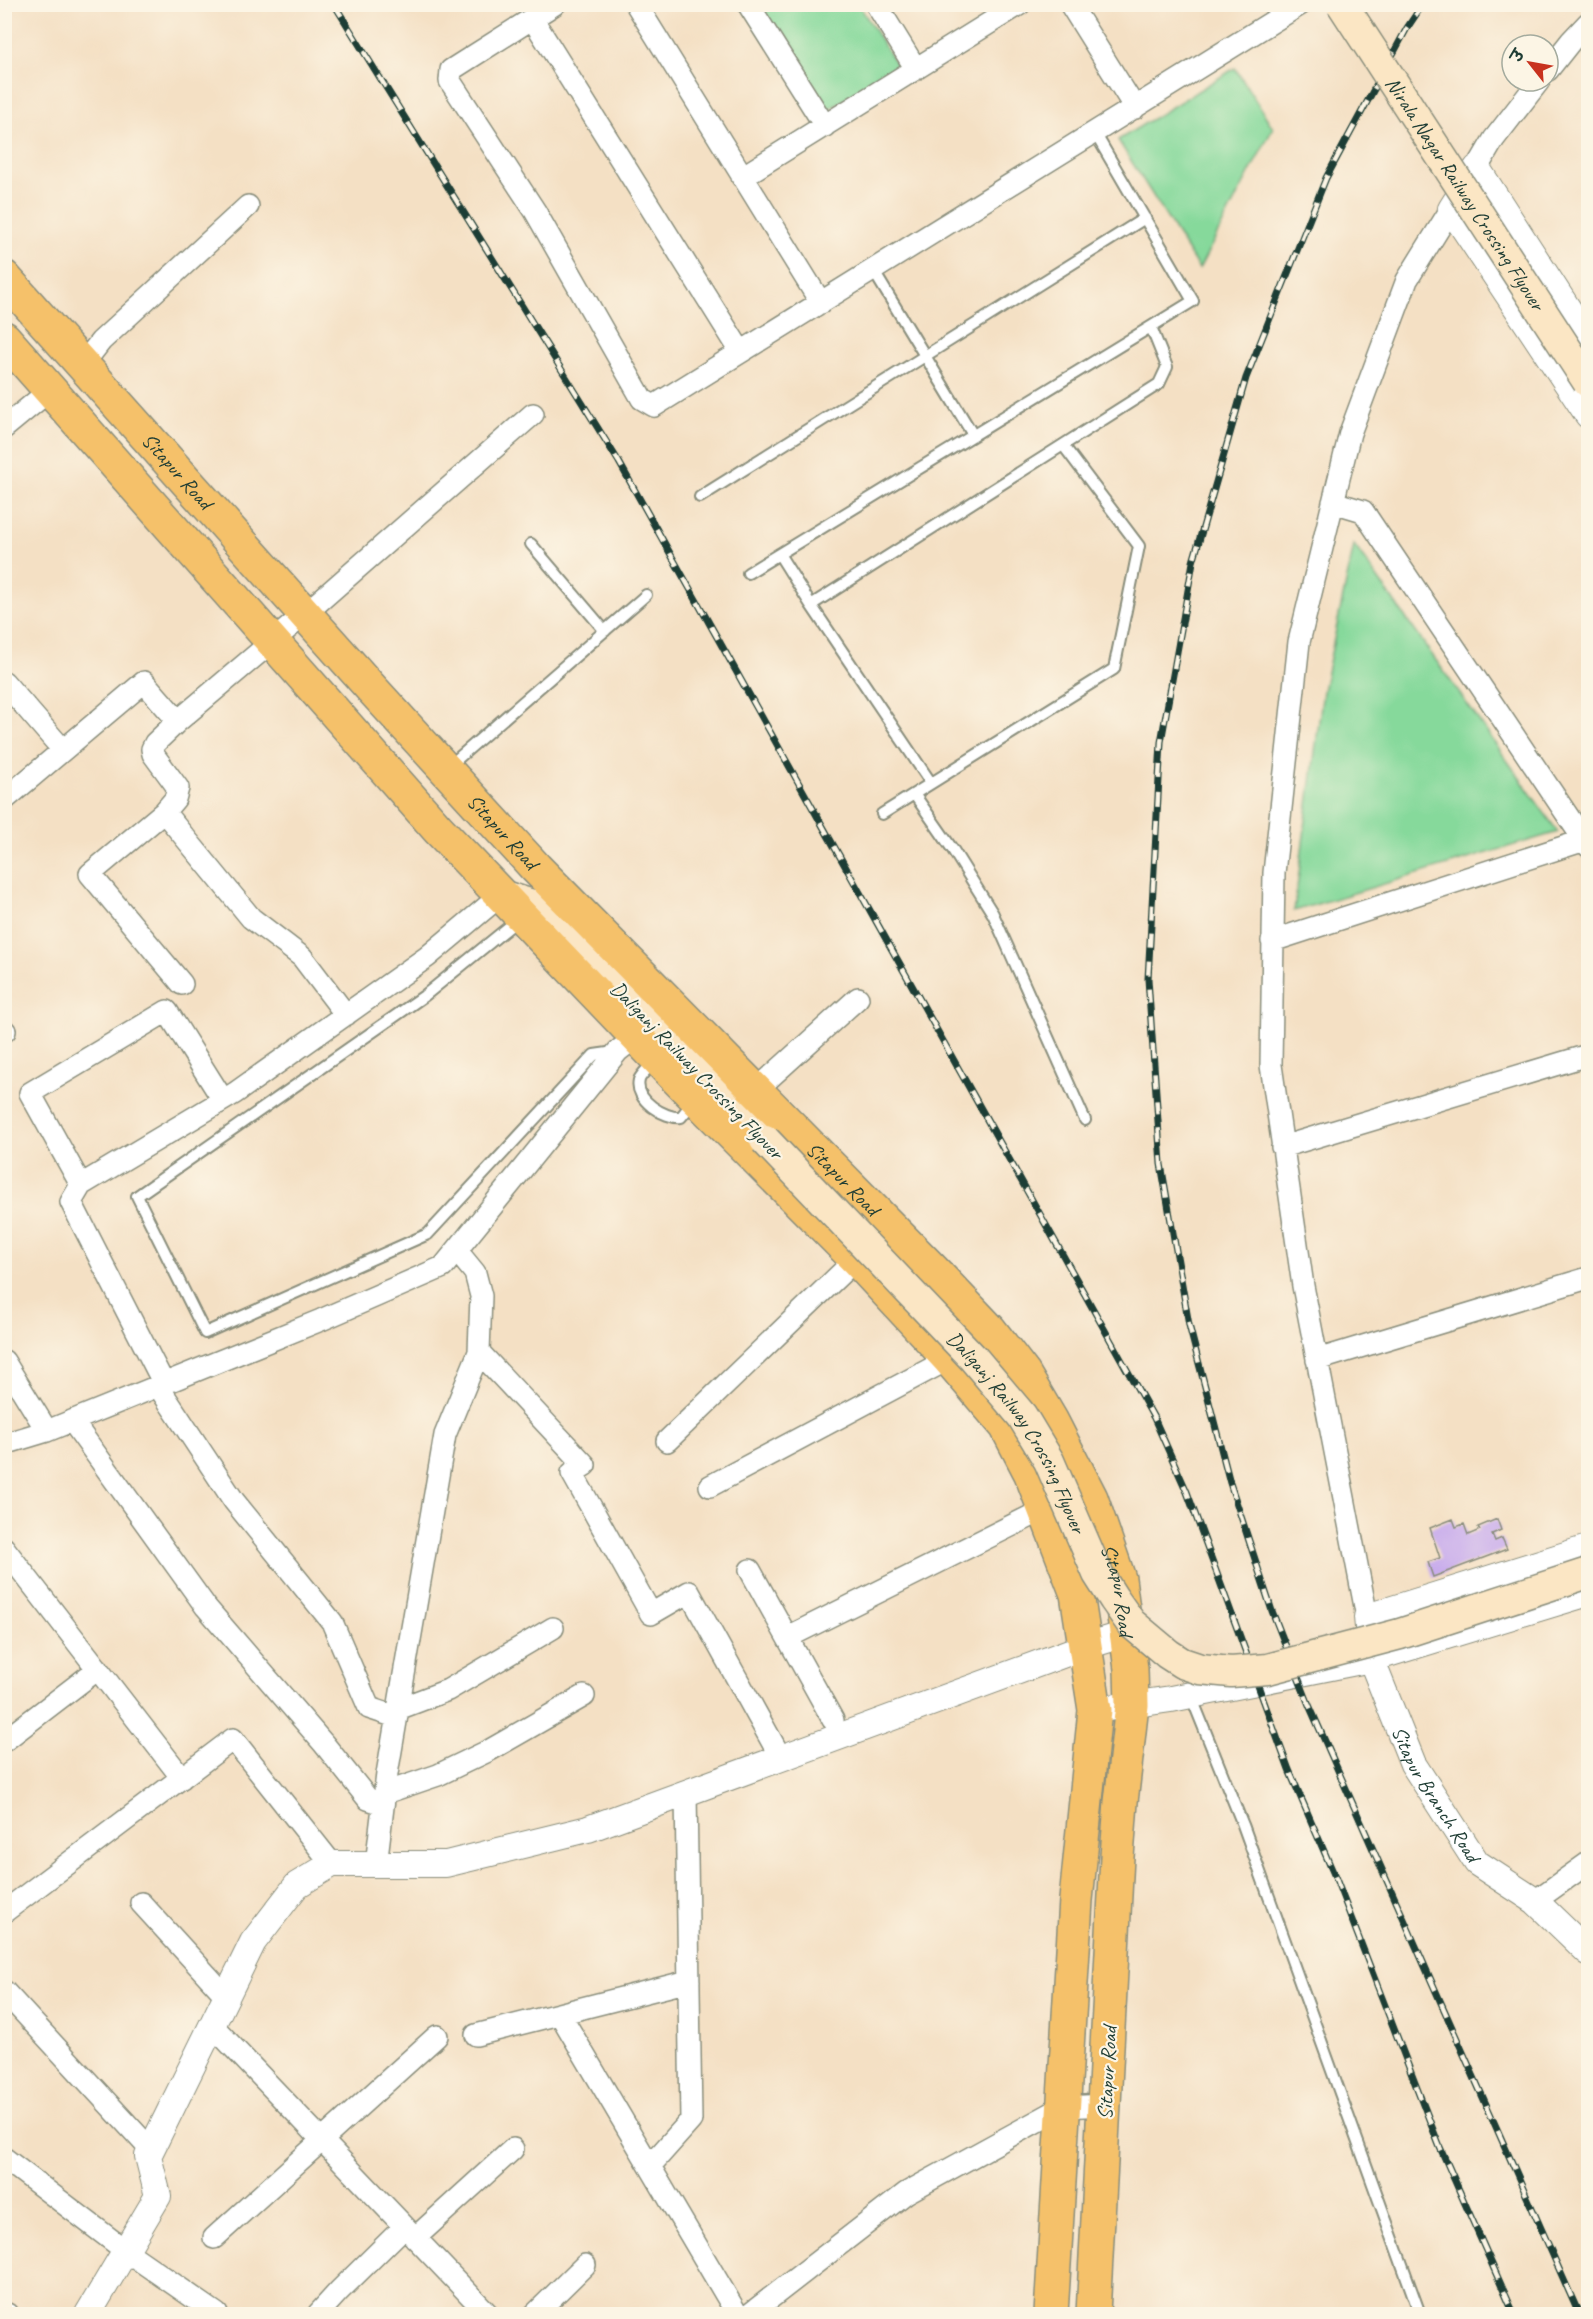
<svg xmlns="http://www.w3.org/2000/svg" width="1593" height="2319" font-family="Caveat,'Playpen Sans Deva',sans-serif">
<rect width="100%" height="100%" fill="#fcf5e5"/>
<filter id="ink" filterUnits="userSpaceOnUse"><feTurbulence type="fractalNoise" baseFrequency=".0167" numOctaves="2"/><feDisplacementMap in="SourceGraphic" scale="12" xChannelSelector="R" yChannelSelector="G"/><feConvolveMatrix kernelMatrix="1 2 1 2 8 2 1 2 1" color-interpolation-filters="sRGB"/></filter>
<filter id="wash" filterUnits="userSpaceOnUse"><feTurbulence type="fractalNoise" baseFrequency=".008" numOctaves="4" result="noise"/><feDisplacementMap in="SourceGraphic" scale="24" xChannelSelector="R" yChannelSelector="G"/><feGaussianBlur stdDeviation="1.35" result="paint"/><feColorMatrix in="noise" values="0 0 0 0 0 0 0 0 0 0 0 0 0 0 0 0 0 1.4 0 .05"/><feComposite in="paint" operator="in"/></filter>
<g filter="url(#wash)">
<rect width="100%" height="100%" fill="#f4e0c4"/>
<!-- green -->
<path fill="#86d99b" stroke="#528b68" stroke-width="1.5" d="M 758,5 L 859,5 L 897,66 L 825,112 Z
M 1235,68 L 1273,128 L 1199,269 L 1118,140 Z
M 1354,545 L 1558,832 L 1294,911 L 1323,691 Z"/>
<g id="blocks">
<!-- building -->
<path fill="#c9adec" d="M 1453,1519 L 1456,1527 L 1464,1524 L 1468,1535 L 1480,1530 L 1478,1527 L 1497,1519 L 1501,1530 L 1492,1534 L 1495,1541 L 1502,1538 L 1507,1549 L 1433,1577 L 1428,1562 L 1440,1558 L 1430,1528 Z"/>
</g>
</g>
<g filter="url(#ink)">
<use href="#blocks" fill-opacity="0" stroke="#8a8e7c" stroke-width="1.5"/>
<g fill="none" stroke-linecap="round" stroke-linejoin="round">
<defs>
<path id="service" d="M 873,270 L 973,435
M 700,497 L 1145,218
M 531,544 L 605,631
M 779,554 L 811,605 L 931,783
M 748,573 L 1193,301 L 1095,133
M 811,605 L 1159,384 L 1167,367 L 1151,327
M 448,767 L 646,595
M 914,794 L 953,850 L 993,914 L 1085,1120
M 882,814 L 1114,669 L 1139,546 L 1063,445
M 520,918 L 424,996 L 137,1196 L 205,1333 L 428,1234 L 594,1055 L 615,1052
M 654,1062 C 650,1067 641,1074 639,1080 C 634,1100 665,1119 681,1117 L 694,1101
M 1191,1696 L 1243,1825 L 1420,2314"/>
<path id="minor" d="M 555,4 L 451,70 L 450,81 L 535,211 L 642,399 L 654,406 L 1301,4
M 636,4 L 821,303
M 748,4 L 825,126
M 876,4 L 916,69
M 1070,4 L 1135,108
M 532,18 L 741,352
M 1548,70 L 1571,41 L 1588,23
M 1477,168 L 1494,139 L 1539,81
M 742,177 L 1020,4
M 83,364 L 101,341 L 248,206
M 4,428 L 50,390
M 1333,502 L 1363,511 L 1588,846
M 4,682 L 63,750
M 4,800 L 144,682 L 178,721 L 306,613 L 533,414
M 164,812 L 175,799 L 178,788 L 153,754 L 152,749 L 155,743 L 178,721
M 1272,941 L 1588,839
M 182,984 L 90,874 L 164,812 L 251,918 L 302,957 L 346,1015
M 4,1030 L 5,1031
M 755,1091 L 858,998
M 1282,1147 L 1588,1055
M 81,1185 L 30,1093 L 167,1011 L 223,1100
M 479,1352 L 585,1465 L 572,1473 L 651,1614 L 689,1592 L 781,1758
M 1317,1360 L 1588,1278
M 4,1361 L 47,1431
M 164,1384 L 71,1202 L 81,1185 L 235,1093 L 427,957 L 501,895
M 158,1386 L 234,1501 L 332,1622 L 369,1708 L 396,1717
M 72,1421 L 206,1607 L 324,1744 L 368,1799 L 383,1804
M 667,1441 L 856,1259
M 4,1444 L 47,1431 L 321,1320 L 443,1267 L 618,1051 L 636,1037
M 710,1486 L 949,1359
M 4,1548 L 182,1778
M 750,1570 L 833,1720
M 1367,1617 L 1303,1286 L 1271,1065 L 1274,873 L 1299,642 L 1350,433 L 1407,280 L 1451,209
M 788,1637 L 1045,1509
M 398,1709 L 448,1690 L 553,1628
M 4,1741 L 98,1669
M 385,1793 L 438,1775 L 490,1750 L 584,1696
M 376,1865 L 387,1774 L 445,1435 L 479,1352 L 481,1296 L 475,1273 L 457,1251
M 1535,1901 L 1588,1863
M 141,1903 L 226,1996
M 4,1912 L 233,1739 L 332,1864
M 4,1991 L 151,2150
M 560,2014 L 737,2314
M 212,2025 L 488,2314
M 476,2035 L 689,1981
M 4,2158 L 126,2251 L 217,2314
M 650,2166 L 691,2120 L 686,1793
M 214,2238 L 437,2036
M 415,2238 L 513,2149
M 4,2313 L 7,2314
M 318,2314 L 339,2291 L 404,2227
M 535,2314 L 585,2265
M 750,2314 L 906,2193 L 1063,2107 L 1106,2105"/>
<g id="tertiary">
<path d="M 1588,340 L 1477,168 L 1451,209 L 1588,415"/>
<path id="s1" d="M 1588,1548 L 1367,1617 L 1371,1659 L 1413,1764 L 1477,1863 L 1535,1901 L 1588,1952"/>
<path d="M 1095,1710 L 1171,1699 L 1371,1659 L 1588,1593"/>
<path d="M 88,2314 L 158,2196 L 148,2156 L 253,1942 L 297,1885 L 332,1864 L 446,1864 L 588,1829 L 1086,1646 L 1126,1634"/>
</g>
<path id="secondary" d="M 501,895 L 542,908 L 765,1140"/>
<g id="primary">
<path id="s2" d="M 4,277 L 372,689 L 536,868 L 934,1271 L 990,1330 L 1024,1374 L 1051,1420 L 1091,1498 L 1119,1579 L 1131,1669 L 1132,1705 L 1121,1802 L 1117,1857 L 1093,2314"/>
<path d="M 4,338 L 438,829 L 675,1077 L 856,1259 L 949,1359 L 1006,1426 L 1031,1474 L 1077,1594 L 1095,1710 L 1076,1900 L 1051,2314"/>
</g>
</defs>
<!-- service casing -->
<use href="#service" stroke="#8a8e7c" stroke-width="14"/>
<!-- minor casing -->
<use href="#minor" stroke="#8a8e7c" stroke-width="24"/>
<!-- tertiary casing -->
<use href="#tertiary" stroke="#8a8e7c" stroke-width="28"/>
<!-- secondary casing -->
<use href="#secondary" stroke="#8a8e7c" stroke-width="33"/>
<!-- primary casing -->
<use href="#primary" stroke="#8a8e7c" stroke-width="36"/>
<!-- service -->
<use href="#service" stroke="#fff" stroke-width="10"/>
<!-- minor -->
<use href="#minor" stroke="#fff" stroke-width="21"/>
<!-- tertiary -->
<use href="#tertiary" stroke="#fff" stroke-width="26"/>
<!-- secondary -->
<use href="#secondary" stroke="#fbe6c4" stroke-width="30"/>
<!-- primary -->
<use href="#primary" stroke="#f5c16b" stroke-width="33"/>
<defs>
<path id="rail" d="M 334,4 L 619,462 L 1154,1418 L 1187,1492 L 1289,1770 L 1336,1879 L 1439,2145 L 1514,2314
M 1423,4 L 1407,28 L 1326,178 L 1246,378 L 1193,562 L 1161,742 L 1148,979 L 1161,1164 L 1189,1325 L 1230,1483 L 1272,1611 L 1309,1705 L 1579,2314"/>
</defs>
<!-- rail casing -->
<use href="#rail" stroke="#1f3d34" stroke-width="7"/>
<!-- rail -->
<use href="#rail" stroke="#fcf5e5" stroke-width="4.5" stroke-dasharray="14" stroke-linecap="butt"/>
<defs>
<g id="secondary-bridge">
<path id="s3" d="M 1342,4 L 1588,382"/>
<path id="s4" d="M 765,1140 L 974,1359 L 1022,1416 L 1049,1461 L 1098,1574 L 1114,1599 L 1131,1623 L 1168,1654 L 1182,1663 L 1200,1669 L 1231,1672 L 1268,1669 L 1400,1634 L 1588,1573"/>
</g>
</defs>
<!-- secondary-bridge casing -->
<use href="#secondary-bridge" stroke="#8a8e7c" stroke-width="33" stroke-linecap="butt"/>
<!-- secondary-bridge -->
<use href="#secondary-bridge" stroke="#fbe6c4" stroke-width="30"/>
</g>
</g>
<g text-anchor="middle" stroke-width="4.5" stroke-linejoin="round" paint-order="stroke">
<!-- street labels -->
<g font-size="21" fill="#1f3d34" stroke="#fcf5e5">
<text dy="7" stroke="none"><textPath href="#s3" startOffset="226">Nirala Nagar Railway Crossing Flyover</textPath></text>
<text dy="7" stroke="none"><textPath href="#s2" startOffset="260">Sitapur Road</textPath></text>
<text dy="7" stroke="none"><textPath href="#s2" startOffset="746">Sitapur Road</textPath></text>
<text transform="translate(697 1070) rotate(46)" y="7">Daliganj Railway Crossing Flyover</text>
<text dy="7" stroke="none"><textPath href="#s2" startOffset="1232">Sitapur Road</textPath></text>
<text dy="7" stroke="none"><textPath href="#s4" startOffset="388">Daliganj Railway Crossing Flyover</textPath></text>
<text dy="7" stroke="none"><textPath href="#s2" startOffset="1736">Sitapur Road</textPath></text>
<text dy="7" stroke="none"><textPath href="#s1" startOffset="424">Sitapur Branch Road</textPath></text>
<text transform="translate(1107 2073) rotate(-87)" y="7">Sitapur Road</text>
</g>
</g>
<!-- margin -->
<rect width="1593" height="2319" fill="none" stroke="#fcf5e5" stroke-width="24"/>
<!-- north arrow -->
<g transform="translate(1530 63) rotate(301)"><circle r="28" fill="#fcf5e5" stroke="#a4ab9e" stroke-width="1.5"/>
<path d="M0-4.5L10 22L0 15L-10 22Z" fill="#c8321e"/>
<text y="-9" font-size="16" font-weight="bold" text-anchor="middle" fill="#1f3d34">उ</text>
</g>
</svg>
